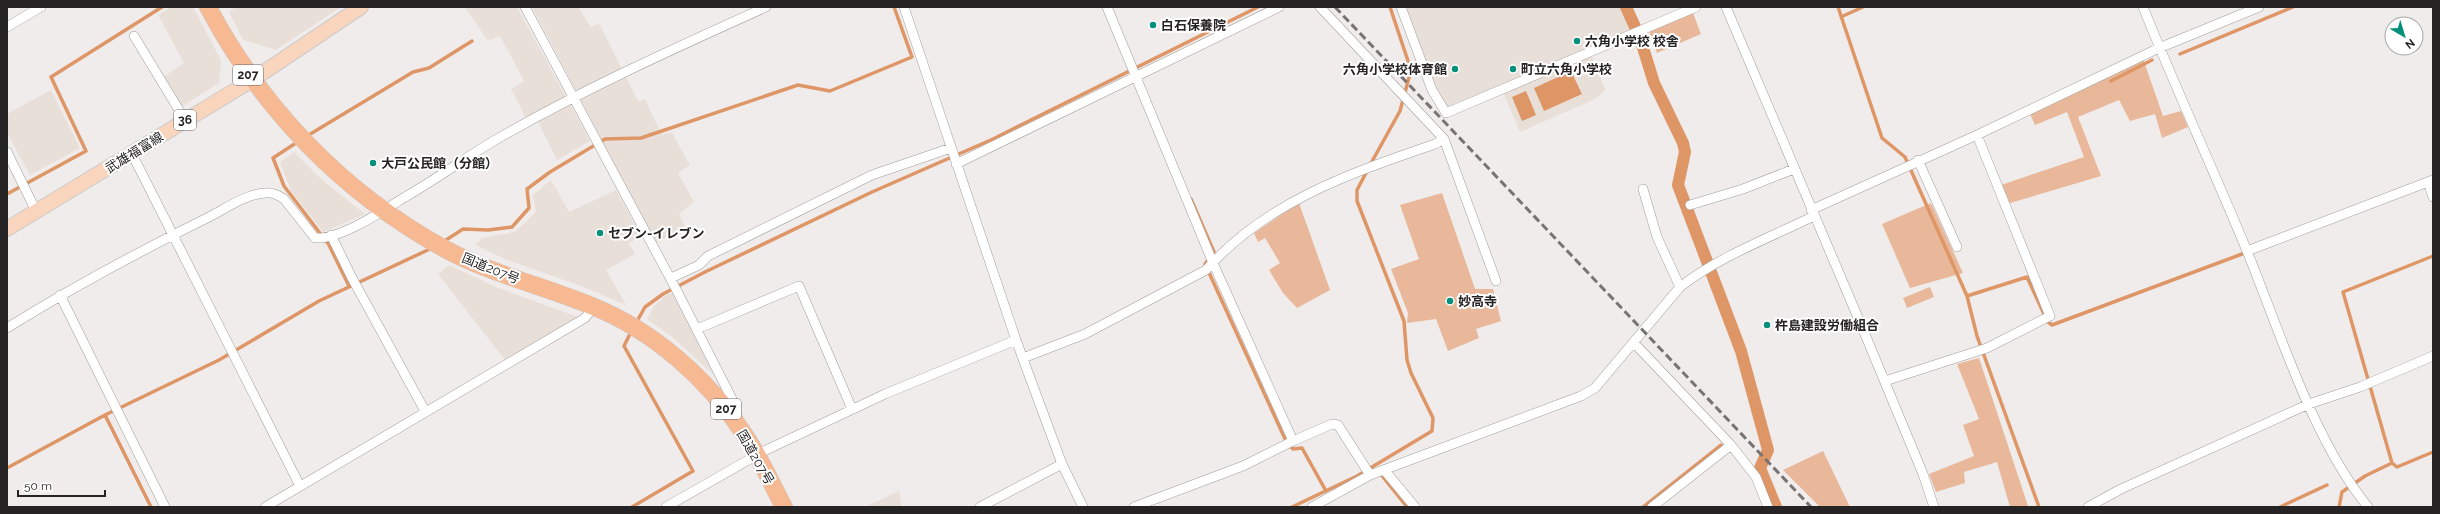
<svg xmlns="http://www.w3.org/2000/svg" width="2440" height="514" font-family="Raleway,'Noto Sans JP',sans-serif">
<rect width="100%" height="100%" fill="#f0eceb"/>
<!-- built -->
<path fill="#e9dfd9" d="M 171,7 L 193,7 L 221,60 L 219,83 L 181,107 L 162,78 L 184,63 L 158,15 Z
M 236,7 L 341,7 L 276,50 L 243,40 L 229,12 Z
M 465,7 L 517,7 L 590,141 L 557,160 L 538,122 L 530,126 L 511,89 L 524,81 L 500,36 L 488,41 Z
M 532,7 L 578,7 L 591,27 L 599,23 L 638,101 L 645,99 L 661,134 L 672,133 L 690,165 L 678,173 L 694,202 L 679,214 L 685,227 L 656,243 Z
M 1406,7 L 1623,7 L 1634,32 L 1590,51 L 1605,90 L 1597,98 L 1520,132 L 1501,87 L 1448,108 L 1437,89 Z
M 51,90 L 80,148 L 30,175 L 7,133 L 7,114 Z
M 294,152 L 321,179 L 365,214 L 323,232 L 291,191 L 280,162 Z
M 551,180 L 569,212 L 616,190 L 641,236 L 629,243 L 635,254 L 606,270 L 626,305 L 581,286 L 507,260 L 475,245 L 482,238 L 515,232 L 536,212 L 533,195 Z
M 449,265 L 496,287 L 578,317 L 505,360 L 438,274 Z
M 673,293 L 714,375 L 671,336 L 647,319 L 654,306 L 666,295 Z
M 899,491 L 902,507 L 865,507 Z"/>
<!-- green -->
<path fill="#e9b89a" d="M 1693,13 L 1701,34 L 1657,53 L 1649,31 Z
M 2141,53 L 2163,116 L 2181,111 L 2188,127 L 2162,138 L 2155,114 L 2130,121 L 2119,100 L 2078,117 L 2101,176 L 2010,203 L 2001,185 L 2084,157 L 2067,112 L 2035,125 L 2027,107 Z
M 1442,193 L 1475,289 L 1493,289 L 1501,321 L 1476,329 L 1479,338 L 1448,351 L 1436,319 L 1407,323 L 1408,313 L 1391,269 L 1419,259 L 1400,205 Z
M 1299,203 L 1330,290 L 1297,308 L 1283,293 L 1269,270 L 1280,263 L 1265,238 L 1258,242 L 1254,233 Z
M 1931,203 L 1963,273 L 1910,288 L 1882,224 Z
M 1930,287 L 1934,297 L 1907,308 L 1903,298 Z
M 1979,358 L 2028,506 L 2010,507 L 1997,462 L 1964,472 L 1965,483 L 1936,492 L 1929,474 L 1974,456 L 1963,425 L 1979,419 L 1957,364 Z
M 1823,451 L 1850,507 L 1820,507 L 1783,470 Z"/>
<!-- water -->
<path fill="#de9667" d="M 1571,71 L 1582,94 L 1544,111 L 1534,88 Z
M 1526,91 L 1536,115 L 1522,121 L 1512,97 Z"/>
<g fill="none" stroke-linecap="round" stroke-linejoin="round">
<!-- stream -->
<path stroke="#de9667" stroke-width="3.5" d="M 1838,7 L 1882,138 L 1905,157 L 1967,296 L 1977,336 L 2039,507
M 1843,16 L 1863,7
M 2180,54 L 2293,7
M 2111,81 L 2152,60
M 307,136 L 413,72 L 429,68 L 472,41
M 299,141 L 273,158 L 284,186 L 329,245 L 349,286
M 1370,165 L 1400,111 L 1411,70 L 1390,7
M 7,194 L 86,151 L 51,77 L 162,7
M 1191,199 L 1214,252 L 1205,264 L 1286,441 L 1293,449 L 1302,448 L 1326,491
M 443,242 L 463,229 L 488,230 L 512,227 L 529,208 L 527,189 L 550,172 L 605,139 L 641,138 L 798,85 L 830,91 L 912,57 L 894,7
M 1967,296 L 2027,277 L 2044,314
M 2048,322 L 2052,325 L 2242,254
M 636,323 L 645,307 L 663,294 L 705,272 L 872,192 L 993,139 L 1258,7
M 631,332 L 624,346 L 693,471 L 632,507
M 105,415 L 151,507
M 2392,463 L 2397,467 L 2433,452
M 7,468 L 105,415 L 219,360 L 319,301 L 432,248
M 1379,472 L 1407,507
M 1292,507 L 1357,476 L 1432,431 L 1433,418 L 1411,373 L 1407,360 L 1404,321 L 1357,201 L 1357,190 L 1367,171
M 1643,507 L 1721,445
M 2280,507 L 2327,485
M 2339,507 L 2342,492 L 2365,476 L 2392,463 L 2343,292 L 2433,256"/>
<!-- canal -->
<path stroke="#de9667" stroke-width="12" d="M 1626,7 L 1640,38 L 1654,83 L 1683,143 L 1685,152 L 1678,185 L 1741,351 L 1768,450 L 1760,468 L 1776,507"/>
<defs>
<path id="street" d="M 525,7 L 677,291 L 733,401 L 732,415
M 904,7 L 1016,340 L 1062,464 L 1083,507
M 1107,7 L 1213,263 L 1293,441 L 1243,466 L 1134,507
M 1320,7 L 1444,139 L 1496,281
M 1401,7 L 1432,90 L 1446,113 L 1696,7
M 1726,7 L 1862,327 L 1923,474 L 1934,507
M 2143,7 C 2176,89 2213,169 2247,251 C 2280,332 2313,440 2368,507
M 7,27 L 41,7
M 134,36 L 185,120
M 7,152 L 36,211
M 132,154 L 300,486
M 1918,160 L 1957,247
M 956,164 L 1279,7
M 2428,182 L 2433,197
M 1643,189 L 1657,237 L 1680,287
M 1690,205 L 1743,189 L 1794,169
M 1811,210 L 1977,135 L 2159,48 L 2259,7
M 331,235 L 352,278 L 425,411
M 2247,251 L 2433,180
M 671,278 L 699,265 L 708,256 L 872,175 L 951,148
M 60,295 L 165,507
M 7,328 C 73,287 140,251 209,217 C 225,209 246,194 265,193 C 272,192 278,195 284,199 L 315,238 C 340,240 384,210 405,197 C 437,179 466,157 497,139 C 584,89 675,48 766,7
M 697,329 L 799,286 L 852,409
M 1634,343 L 1731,445 L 1756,477 L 1768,507
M 1023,358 L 1085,334 L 1206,270 C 1267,201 1351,173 1435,144 L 1444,139
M 1885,381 L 1987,348 L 2050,316 L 1977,135
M 1293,441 L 1332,424 L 1338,425 L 1370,475
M 1385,471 L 1415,507
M 265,507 L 585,318 L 594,307
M 666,507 L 764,451 L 885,394 L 1016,340
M 980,507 L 1062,464
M 1312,507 L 1370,475 L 1581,396 L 1595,388 L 1680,287 C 1720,256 1769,238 1814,216
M 1652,507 L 1731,445
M 2088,507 L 2121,489 L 2309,404 L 2360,387 L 2433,356"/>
<path id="primary" d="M 7,229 L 252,80 L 361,7"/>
<path id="highway" d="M 208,7 C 262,109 343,193 445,249 C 491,274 544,286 592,306 C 654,331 708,379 744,434 C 760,457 771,483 784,507"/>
</defs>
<!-- street casing -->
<use href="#street" stroke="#a19e9c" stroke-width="10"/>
<!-- primary casing -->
<use href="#primary" stroke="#cbcaca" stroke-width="16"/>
<!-- highway casing -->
<use href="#highway" stroke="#cbcaca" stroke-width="18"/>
<!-- street -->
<use href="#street" stroke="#fff" stroke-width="9"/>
<!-- primary -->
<use href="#primary" stroke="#fad5be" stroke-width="14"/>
<!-- highway -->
<use href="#highway" stroke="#f7b992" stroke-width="17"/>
<!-- rail -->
<path stroke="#777473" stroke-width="3" stroke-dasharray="8 4" stroke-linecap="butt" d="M 1335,7 L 1811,507"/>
</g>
<!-- markers -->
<g fill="#03907b" stroke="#fff" stroke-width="1.5">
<circle cx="1153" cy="25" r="4"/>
<circle cx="1577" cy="41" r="4"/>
<circle cx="1455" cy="69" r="4"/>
<circle cx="1513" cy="69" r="4"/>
<circle cx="373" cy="163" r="4"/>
<circle cx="600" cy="233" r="4"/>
<circle cx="1450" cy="301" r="4"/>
<circle cx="1767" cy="325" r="4"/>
</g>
<g text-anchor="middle" stroke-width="4" stroke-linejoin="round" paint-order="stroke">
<!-- shield labels -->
<g fill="#fff" stroke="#666565" stroke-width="1">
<rect x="233" y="65" width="30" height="20" rx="3"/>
<rect x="174" y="110" width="22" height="20" rx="3"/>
<rect x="711" y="399" width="30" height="20" rx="3"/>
</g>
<g font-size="12" font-weight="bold" fill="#252323">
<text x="248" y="79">207</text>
<text x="185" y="124">36</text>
<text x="726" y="413">207</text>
</g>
<!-- poi labels -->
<g font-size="13" font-weight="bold" fill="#252323" stroke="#fff" text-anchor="start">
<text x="1161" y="30">白石保養院</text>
<text x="1585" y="46">六角小学校 校舎</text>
<text x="1447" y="74" text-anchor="end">六角小学校体育館</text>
<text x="1521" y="74">町立六角小学校</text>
<text x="381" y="168">大戸公民館（分館）</text>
<text x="608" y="238">セブン-イレブン</text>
<text x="1458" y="306">妙高寺</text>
<text x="1775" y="330">杵島建設労働組合</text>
</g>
<!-- street labels -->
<g font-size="13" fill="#252323" stroke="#fff">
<text transform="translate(134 152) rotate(-32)" y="5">武雄福富線</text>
<text transform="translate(491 268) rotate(22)" y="5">国道207号</text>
<text transform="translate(756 457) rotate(60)" y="5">国道207号</text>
</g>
</g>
<!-- border -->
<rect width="2440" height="514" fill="none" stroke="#252323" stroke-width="16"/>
<!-- north arrow -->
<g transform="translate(2404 36) rotate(142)"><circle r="19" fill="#ffffff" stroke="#a8a7a7"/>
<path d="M0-3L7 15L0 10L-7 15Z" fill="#03907b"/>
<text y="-6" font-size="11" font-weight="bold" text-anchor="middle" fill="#252323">N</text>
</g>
<!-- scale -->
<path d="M18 490v6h87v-6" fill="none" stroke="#252323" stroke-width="2"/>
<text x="24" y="490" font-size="12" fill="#252323" stroke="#ffffff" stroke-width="3" paint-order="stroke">50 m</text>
</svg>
